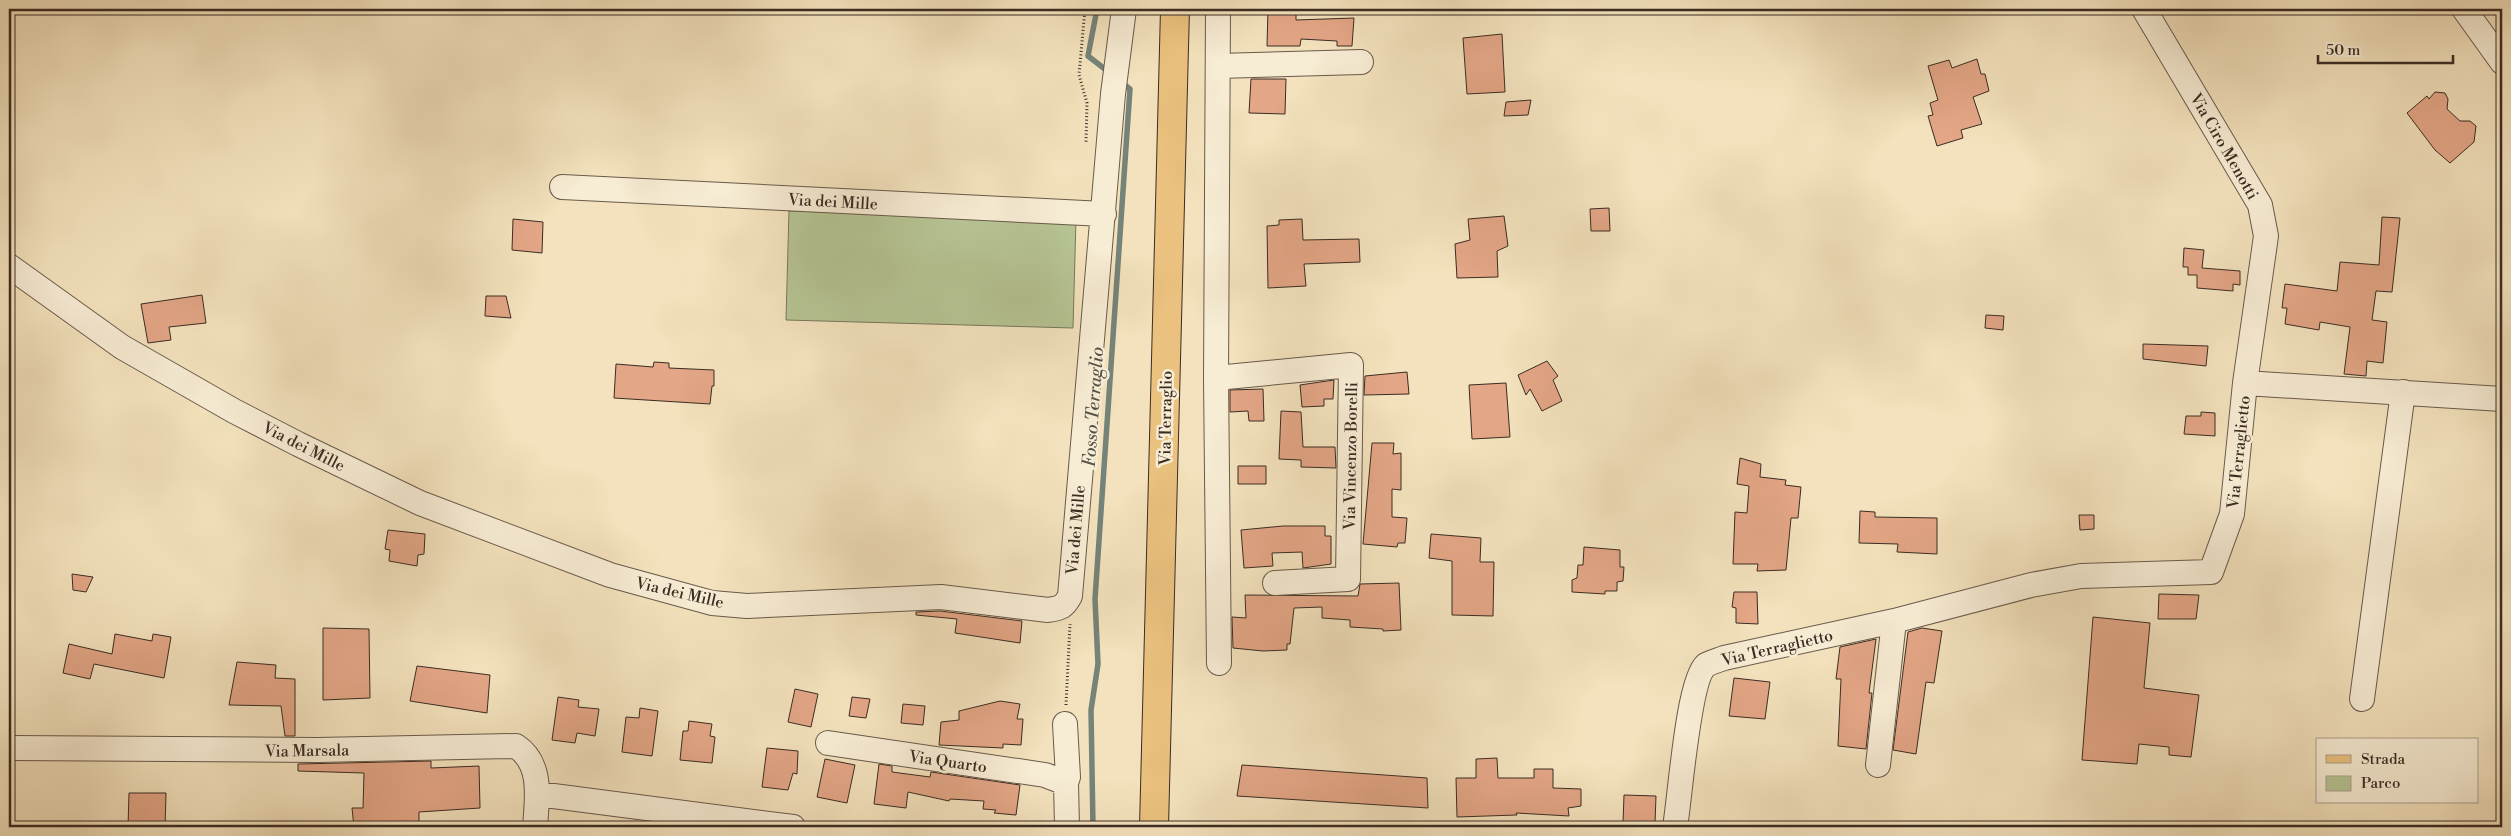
<svg xmlns="http://www.w3.org/2000/svg" width="2511" height="836" font-family="'Libre Bodoni',serif">
<rect width="100%" height="100%" fill="#f3e2bd"/>
<filter id="stains"><feTurbulence type="fractalNoise" baseFrequency=".004" numOctaves="4"/><feColorMatrix values="0 0 0 0 .2 0 0 0 0 .09 0 0 0 0 .02 0 0 0 .5 -.17"/></filter>
<radialGradient id="worn" r=".72"><stop offset=".6" stop-color="#630" stop-opacity="0"/><stop offset="1" stop-color="#630" stop-opacity=".3"/></radialGradient>
<!-- green -->
<path fill="#b6c494" stroke="#78785c" d="M 789,211 L 1076,219 L 1073,328 L 786,320 Z"/>
<g fill="none" stroke-linecap="round" stroke-linejoin="round">
<!-- stream -->
<path stroke="#758379" stroke-width="5.5" d="M 1097,9 L 1088,56 L 1110,73
M 1093,827 L 1091,710 L 1098,664 L 1095,599 L 1130,89 L 1121,82"/>
</g>
<!-- building -->
<path fill="#e3a686" stroke="#3b2c23" d="M 1268,9 L 1296,9 L 1296,20 L 1354,18 L 1352,46 L 1337,46 L 1337,41 L 1301,39 L 1300,46 L 1267,46 Z
M 1502,34 L 1505,92 L 1467,94 L 1463,38 Z
M 1977,59 L 1981,74 L 1985,74 L 1989,91 L 1973,97 L 1982,124 L 1961,130 L 1963,138 L 1937,146 L 1928,116 L 1933,115 L 1930,103 L 1938,100 L 1928,66 L 1949,60 L 1952,68 Z
M 1251,79 L 1286,79 L 1285,114 L 1249,113 Z
M 2435,92 L 2445,93 L 2448,99 L 2447,109 L 2460,121 L 2470,121 L 2476,126 L 2474,142 L 2450,163 L 2435,150 L 2407,113 L 2427,96 L 2429,99 Z
M 1531,100 L 1528,115 L 1504,116 L 1506,102 Z
M 1609,208 L 1610,231 L 1591,231 L 1590,209 Z
M 1504,216 L 1508,246 L 1497,251 L 1498,277 L 1457,278 L 1455,244 L 1470,240 L 1468,219 Z
M 2382,217 L 2400,218 L 2392,292 L 2376,291 L 2372,320 L 2387,322 L 2383,363 L 2367,361 L 2366,376 L 2344,374 L 2350,327 L 2320,322 L 2319,330 L 2285,324 L 2287,308 L 2282,308 L 2285,284 L 2337,291 L 2340,262 L 2379,265 Z
M 513,219 L 543,222 L 542,253 L 512,250 Z
M 1302,219 L 1303,240 L 1359,239 L 1360,262 L 1304,264 L 1306,286 L 1268,288 L 1267,226 L 1279,225 L 1279,220 Z
M 2184,248 L 2204,250 L 2202,268 L 2240,271 L 2240,285 L 2233,284 L 2233,291 L 2197,288 L 2197,275 L 2188,275 L 2188,267 L 2183,267 Z
M 202,295 L 206,323 L 169,327 L 171,340 L 148,343 L 141,304 Z
M 486,296 L 506,296 L 511,318 L 485,316 Z
M 1986,315 L 2004,316 L 2003,330 L 1985,328 Z
M 2143,344 L 2208,346 L 2206,366 L 2143,359 Z
M 1547,361 L 1558,376 L 1553,380 L 1562,401 L 1542,411 L 1530,389 L 1526,395 L 1518,375 Z
M 654,362 L 669,363 L 669,368 L 714,370 L 714,386 L 712,386 L 710,404 L 614,398 L 616,364 L 653,367 Z
M 1407,372 L 1409,394 L 1364,395 L 1365,376 Z
M 1334,380 L 1333,399 L 1324,399 L 1324,406 L 1302,407 L 1300,385 Z
M 1506,383 L 1510,437 L 1472,439 L 1469,385 Z
M 1263,389 L 1264,421 L 1249,421 L 1248,411 L 1230,412 L 1230,390 Z
M 1281,411 L 1301,412 L 1303,447 L 1335,447 L 1336,468 L 1301,467 L 1301,460 L 1279,459 Z
M 2201,412 L 2215,413 L 2215,436 L 2184,434 L 2186,416 L 2201,416 Z
M 1372,443 L 1394,443 L 1393,454 L 1401,453 L 1401,490 L 1392,489 L 1392,517 L 1407,518 L 1405,543 L 1398,543 L 1397,547 L 1363,544 Z
M 1740,458 L 1761,464 L 1760,477 L 1786,480 L 1785,485 L 1801,487 L 1798,518 L 1791,518 L 1786,570 L 1757,571 L 1758,564 L 1733,564 L 1735,512 L 1747,513 L 1749,486 L 1737,484 Z
M 1238,466 L 1266,466 L 1266,484 L 1238,484 Z
M 1860,511 L 1875,512 L 1875,517 L 1937,518 L 1937,554 L 1897,552 L 1898,544 L 1859,543 Z
M 2079,515 L 2094,515 L 2094,529 L 2080,530 Z
M 1283,526 L 1325,526 L 1325,536 L 1331,536 L 1331,564 L 1303,568 L 1302,552 L 1272,553 L 1273,566 L 1244,568 L 1241,530 Z
M 388,530 L 425,534 L 424,554 L 418,555 L 417,566 L 389,561 L 390,550 L 385,549 Z
M 1431,534 L 1481,538 L 1480,562 L 1494,562 L 1493,616 L 1452,615 L 1452,561 L 1429,558 Z
M 1584,547 L 1620,550 L 1620,567 L 1624,567 L 1623,581 L 1617,582 L 1617,591 L 1605,591 L 1605,594 L 1572,592 L 1572,580 L 1577,578 L 1578,565 L 1583,565 Z
M 72,574 L 93,577 L 86,592 L 73,590 Z
M 1399,583 L 1401,630 L 1383,631 L 1383,629 L 1350,627 L 1350,620 L 1322,618 L 1322,607 L 1294,608 L 1290,644 L 1287,644 L 1287,650 L 1263,651 L 1233,648 L 1232,617 L 1246,618 L 1245,595 L 1358,596 L 1360,584 Z
M 1734,592 L 1757,592 L 1758,624 L 1736,623 L 1736,608 L 1732,607 Z
M 2159,594 L 2199,595 L 2196,619 L 2158,619 Z
M 940,611 L 1022,621 L 1020,643 L 955,633 L 957,619 L 916,615 L 916,612 Z
M 2093,617 L 2150,623 L 2144,688 L 2199,695 L 2191,757 L 2169,755 L 2169,747 L 2139,744 L 2137,764 L 2082,760 Z
M 323,628 L 369,629 L 370,698 L 323,700 Z
M 1922,628 L 1942,631 L 1934,683 L 1926,682 L 1916,754 L 1893,750 L 1908,632 Z
M 115,634 L 152,641 L 153,634 L 171,637 L 164,678 L 94,664 L 90,679 L 63,673 L 69,644 L 112,654 Z
M 1876,639 L 1869,693 L 1872,693 L 1866,749 L 1838,746 L 1841,679 L 1836,679 L 1840,647 Z
M 237,662 L 276,665 L 275,678 L 295,679 L 295,736 L 285,736 L 281,706 L 229,705 Z
M 417,666 L 490,675 L 487,713 L 410,701 Z
M 1734,678 L 1770,682 L 1765,719 L 1729,716 Z
M 795,689 L 818,694 L 811,727 L 788,722 Z
M 558,697 L 579,700 L 578,707 L 599,709 L 595,736 L 577,733 L 575,743 L 552,740 Z
M 852,697 L 870,699 L 866,718 L 849,716 Z
M 1000,701 L 1020,704 L 1017,719 L 1023,719 L 1021,745 L 1003,744 L 1003,748 L 939,745 L 941,722 L 959,720 L 959,711 Z
M 903,704 L 925,706 L 923,725 L 901,723 Z
M 640,708 L 658,711 L 652,756 L 622,752 L 626,717 L 639,718 Z
M 689,721 L 712,724 L 710,736 L 715,737 L 712,763 L 680,760 L 683,731 L 688,731 Z
M 767,748 L 798,751 L 797,774 L 793,773 L 788,790 L 762,787 Z
M 1497,758 L 1498,778 L 1534,778 L 1534,769 L 1553,769 L 1553,788 L 1581,789 L 1581,806 L 1568,808 L 1569,816 L 1516,813 L 1517,815 L 1457,817 L 1456,778 L 1476,778 L 1476,759 Z
M 825,759 L 855,765 L 847,803 L 817,797 Z
M 431,761 L 431,768 L 479,766 L 480,808 L 419,812 L 419,827 L 354,827 L 352,808 L 363,808 L 364,773 L 298,771 L 298,764 Z
M 879,764 L 892,766 L 892,772 L 930,777 L 931,772 L 1020,785 L 1016,815 L 994,813 L 996,810 L 983,809 L 984,801 L 950,799 L 949,801 L 908,792 L 906,808 L 874,804 Z
M 1242,765 L 1427,778 L 1428,808 L 1237,796 Z
M 129,793 L 166,793 L 165,827 L 128,827 Z
M 1624,795 L 1656,796 L 1655,823 L 1623,823 Z"/>
<g fill="none" stroke-linecap="round" stroke-linejoin="round">
<defs>
<path id="minor" d="M 1218,9 L 1216,378 L 1219,663
M 2144,9 L 2260,205 L 2266,236 L 2245,383
M 2464,9 L 2502,62
M 1218,66 L 1361,62
M 562,187 L 1104,214
M 9,266 L 122,347 L 234,411 L 298,444 L 420,503 L 610,575 L 712,603 L 747,606 L 941,597 L 1048,610 C 1061,608 1064,607 1070,596 L 1113,94 L 1124,9
M 1216,378 L 1351,365 L 1348,579 L 1275,583
M 2362,699 L 2403,392
M 1065,724 L 1068,777 L 1066,783 L 1067,827
M 828,743 L 1045,775 L 1066,783
M 9,748 L 317,750 L 516,746 C 543,764 537,798 535,827
M 1878,765 L 1894,621
M 538,794 L 793,827
M 1675,827 C 1680,799 1688,680 1706,665 C 1711,662 1719,660 1724,658 L 1894,621 L 2031,585 L 2081,576 L 2211,572 L 2232,514 L 2245,383 L 2502,399"/>
<path id="major" d="M 1154,827 L 1175,9"/>
</defs>
<!-- minor casing -->
<use href="#minor" stroke="#695a4a" stroke-width="26"/>
<!-- major casing -->
<use href="#major" stroke="#3b2c23" stroke-width="30"/>
<!-- path -->
<path stroke="#3b2c23" stroke-width="3" stroke-dasharray="1 2.5" stroke-linecap="butt" d="M 1085,9 L 1079,75 L 1087,103 L 1086,142
M 1066,705 L 1070,624"/>
<!-- minor -->
<use href="#minor" stroke="#f7ecd4" stroke-width="24"/>
<!-- major -->
<use href="#major" stroke="#eac17e" stroke-width="28"/>
</g>
<g text-anchor="middle" stroke-width="5" stroke-linejoin="round" paint-order="stroke">
<!-- street labels -->
<g font-size="16" fill="#3b2c23" stroke="#f7ecd4">
<text transform="translate(2225 146) rotate(60)" y="6">Via Ciro Menotti</text>
<text transform="translate(833 201) rotate(3)" y="6">Via dei Mille</text>
<text transform="translate(1165 418) rotate(-89)" y="6">Via Terraglio</text>
<text transform="translate(304 446) rotate(27)" y="6">Via dei Mille</text>
<text transform="translate(2238 452) rotate(-84)" y="6">Via Terraglietto</text>
<text transform="translate(1350 456) rotate(-89)" y="6">Via Vincenzo Borelli</text>
<text transform="translate(1075 530) rotate(-85)" y="6">Via dei Mille</text>
<text transform="translate(680 592) rotate(13)" y="6">Via dei Mille</text>
<text transform="translate(1777 647) rotate(-13)" y="6">Via Terraglietto</text>
<text transform="translate(307 750) rotate(-1)" y="6">Via Marsala</text>
<text transform="translate(948 761) rotate(8)" y="6">Via Quarto</text>
</g>
<!-- water labels -->
<g font-size="18" font-style="italic" fill="#535047" stroke="#f7ecd4">
<text transform="translate(1093 407) rotate(-86)" y="6">Fosso Terraglio</text>
</g>
</g>
<!-- margin -->
<rect width="2511" height="836" fill="none" stroke="#f3e2bd" stroke-width="30"/>
<rect x="10" y="10" width="2491" height="816" fill="none" stroke="#3b2c23" stroke-width="2.5"/>
<rect x="15" y="15" width="2481" height="806" fill="none" stroke="#3b2c23"/>
<!-- legend -->
<rect x="2316" y="738" width="162" height="65" fill="#f7ecd4" stroke="#ac9f8d"/>
<rect x="2326" y="755" width="25" height="8" fill="#eac17e" stroke="#ac9f8d"/>
<text x="2361" y="764" font-size="15" fill="#3b2c23">Strada</text>
<rect x="2326" y="776" width="25" height="15" fill="#b6c494" stroke="#ac9f8d"/>
<text x="2361" y="788" font-size="15" fill="#3b2c23">Parco</text>
<!-- scale -->
<path d="M2318 55v8h135v-8" fill="none" stroke="#3b2c23" stroke-width="2.5"/>
<text x="2326" y="55" font-size="15" fill="#3b2c23" stroke="#f7ecd4" stroke-width="4" paint-order="stroke">50 m</text>
<rect width="100%" height="100%" filter="url(#stains)"/>
<rect width="100%" height="100%" fill="url(#worn)"/>
</svg>
